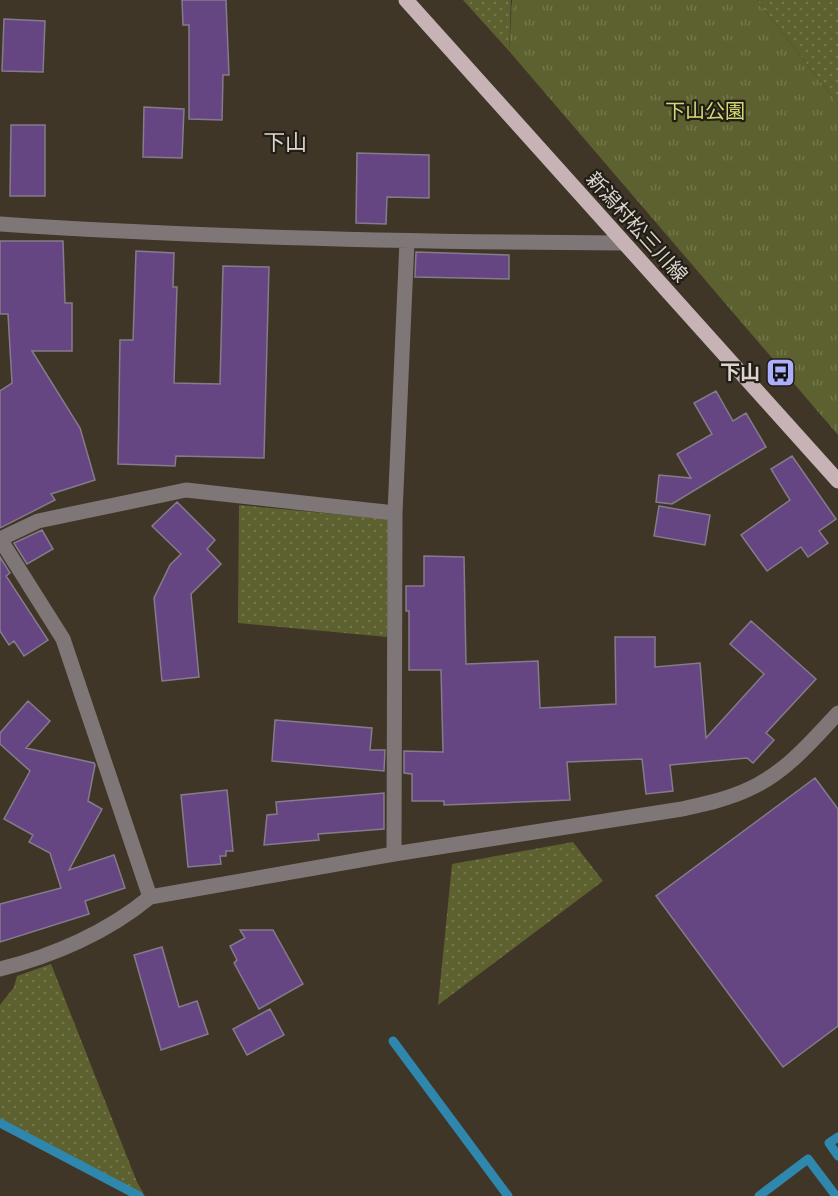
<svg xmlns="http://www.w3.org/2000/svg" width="838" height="1196" font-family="'IBM Plex Sans','Noto Sans JP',sans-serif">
<defs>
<pattern id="grass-dots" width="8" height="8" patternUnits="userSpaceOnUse" patternTransform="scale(1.5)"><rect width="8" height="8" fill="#5d602f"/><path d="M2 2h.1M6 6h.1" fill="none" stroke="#74764c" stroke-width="1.8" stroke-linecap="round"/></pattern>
<pattern id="park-tufts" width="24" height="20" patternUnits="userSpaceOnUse" patternTransform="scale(1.5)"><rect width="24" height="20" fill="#5d602f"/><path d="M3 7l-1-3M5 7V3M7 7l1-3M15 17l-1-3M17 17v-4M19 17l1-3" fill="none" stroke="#74764c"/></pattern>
</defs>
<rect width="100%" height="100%" fill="#3f3627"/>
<!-- grass -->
<path fill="url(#grass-dots)" d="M 463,0 L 511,0 L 509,51 Z
M 757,0 L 838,0 L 838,104 Z
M 239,505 L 388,519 L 387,637 L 238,623 Z
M 573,842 L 603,881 L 438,1005 L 452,864 Z
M 51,964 L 137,1182 L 145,1196 L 139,1196 L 0,1124 L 0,1005 L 14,987 L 17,976 Z"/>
<!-- park -->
<path fill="url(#park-tufts)" d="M 512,0 L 757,0 L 838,104 L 838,435 L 509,51 Z"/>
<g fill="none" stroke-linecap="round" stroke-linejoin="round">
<!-- stream -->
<path stroke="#2f87ad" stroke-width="9" d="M 393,1041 L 508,1196
M 0,1123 L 139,1196
M 838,1137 L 829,1143 L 838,1156
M 759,1196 L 808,1159 L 836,1196"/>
</g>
<!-- building -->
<path fill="#664682" stroke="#847b8c" stroke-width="1.5" d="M 182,0 L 226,0 L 229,75 L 223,75 L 222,120 L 189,119 L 189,25 L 183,25 Z
M 4,19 L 45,21 L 43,72 L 2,71 Z
M 144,107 L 184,109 L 182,158 L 143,157 Z
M 11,125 L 45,125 L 45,196 L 10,196 Z
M 357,153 L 429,155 L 429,198 L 387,197 L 386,224 L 356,223 Z
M 0,241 L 63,241 L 65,303 L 72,303 L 72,351 L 32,351 L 80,428 L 95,480 L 51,494 L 55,500 L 0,528 L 0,391 L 12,383 L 8,314 L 0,314 Z
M 136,251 L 174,253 L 173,287 L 177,287 L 174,383 L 220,384 L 223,266 L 269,267 L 264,458 L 176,456 L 175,466 L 118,464 L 120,340 L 133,340 Z
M 416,252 L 509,255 L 509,279 L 415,277 Z
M 716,391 L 733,421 L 746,413 L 766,447 L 672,504 L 656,502 L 659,475 L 691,478 L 677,454 L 712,434 L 694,403 Z
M 792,456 L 836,519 L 819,531 L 828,543 L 808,557 L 801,547 L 767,571 L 741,535 L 790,500 L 771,469 Z
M 177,502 L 215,540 L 207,549 L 221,564 L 191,594 L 199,677 L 162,681 L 154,598 L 170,565 L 181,554 L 152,526 Z
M 659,506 L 710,515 L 705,545 L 654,536 Z
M 42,530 L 53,549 L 27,564 L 14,543 Z
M 424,556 L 464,557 L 466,664 L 538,661 L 540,708 L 616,704 L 615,637 L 655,637 L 655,667 L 700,663 L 706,738 L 764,674 L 730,644 L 751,621 L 816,679 L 766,733 L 774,740 L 753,763 L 747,758 L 670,765 L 673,791 L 646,794 L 642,759 L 567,762 L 570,800 L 444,805 L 444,801 L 412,801 L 412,774 L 404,773 L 404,751 L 443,752 L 441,670 L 409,670 L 409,611 L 406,611 L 406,586 L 424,586 Z
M 0,557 L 10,573 L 6,576 L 48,640 L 24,656 L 14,641 L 9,645 L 0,631 Z
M 28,701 L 50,721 L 26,748 L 94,763 L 95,765 L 88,801 L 102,809 L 69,870 L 114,855 L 125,888 L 85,901 L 89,914 L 0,942 L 0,904 L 61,888 L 50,853 L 29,842 L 33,835 L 4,819 L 30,771 L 0,744 L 0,733 Z
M 275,720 L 372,728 L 370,750 L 385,750 L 384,771 L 272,761 Z
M 815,778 L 838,809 L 838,1026 L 783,1067 L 656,896 Z
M 227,790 L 233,851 L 226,851 L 226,856 L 220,856 L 221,864 L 188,867 L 181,795 Z
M 384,793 L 384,829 L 318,834 L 319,840 L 264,845 L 267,815 L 277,814 L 276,802 Z
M 240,930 L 273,930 L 303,984 L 259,1009 L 234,963 L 237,960 L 230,946 L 245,938 Z
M 162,947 L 179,1007 L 197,1001 L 208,1034 L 161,1050 L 134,955 Z
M 270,1009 L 284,1035 L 247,1055 L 233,1029 Z"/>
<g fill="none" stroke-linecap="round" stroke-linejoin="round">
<!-- minor -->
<path stroke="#7f7677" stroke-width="15" d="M 0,224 C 207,238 415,242 623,243
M 0,539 L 38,521 L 186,490 L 395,513
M 0,539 L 63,639 L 150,897
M 394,854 L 395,513 L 407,241
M 0,969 C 53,956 108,932 150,897 L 394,854 L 682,809 C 704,804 728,799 749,789 C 785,773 812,741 838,713"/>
<!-- major -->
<path stroke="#c7b3b6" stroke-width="15" d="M 406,0 L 838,481"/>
</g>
<!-- icons -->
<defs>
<symbol id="bus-square" viewBox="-11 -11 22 22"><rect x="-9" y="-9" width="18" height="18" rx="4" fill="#acaffb" stroke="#221e17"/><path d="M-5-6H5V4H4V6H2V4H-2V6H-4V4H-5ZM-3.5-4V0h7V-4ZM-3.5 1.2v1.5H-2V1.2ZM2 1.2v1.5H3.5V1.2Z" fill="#111"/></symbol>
</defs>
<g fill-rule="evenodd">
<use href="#bus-square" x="764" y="356" width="33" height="33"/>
</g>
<g text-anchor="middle" stroke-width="4.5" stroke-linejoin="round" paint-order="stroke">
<!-- park labels -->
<g font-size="20" fill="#d2d96f" stroke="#221e17">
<text x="705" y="118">下山公園</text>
</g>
<!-- street labels -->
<g font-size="20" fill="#dbd5cc" stroke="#221e17">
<text transform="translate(637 227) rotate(48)" y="7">新潟村松三川線</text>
</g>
<!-- poi labels -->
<g font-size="20" font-weight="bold" fill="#dbd5cc" stroke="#221e17" text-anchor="end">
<text x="760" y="379">下山</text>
</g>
<!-- quarter labels -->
<g font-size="22" fill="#dbd5cc" stroke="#221e17">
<text x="285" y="150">下山</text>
</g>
</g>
</svg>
